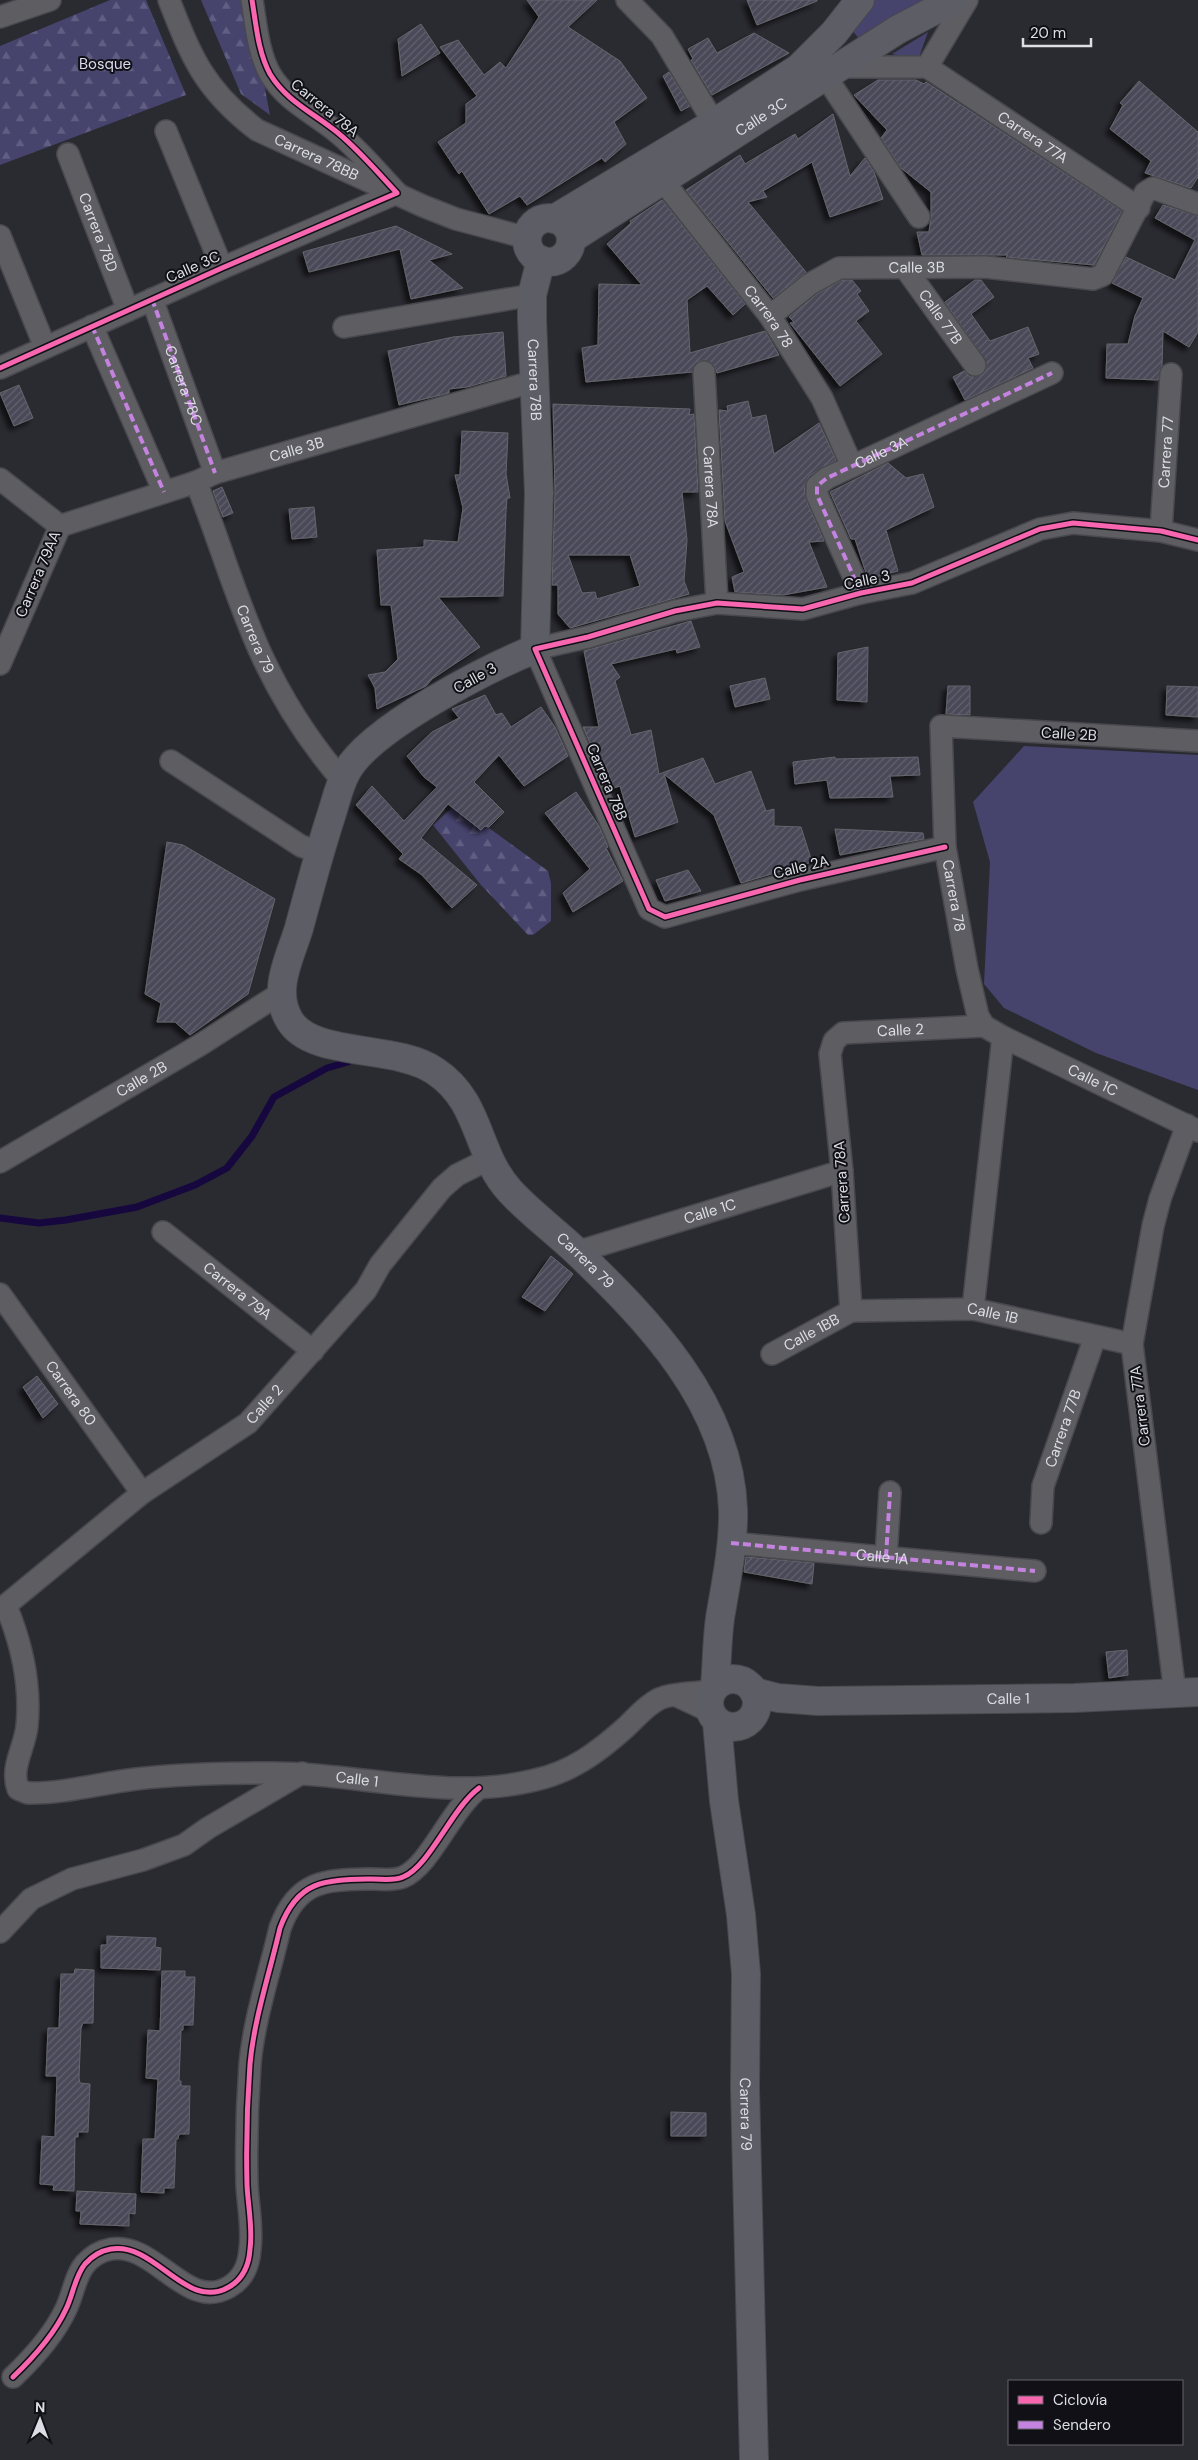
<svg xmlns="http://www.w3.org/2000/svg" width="1198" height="2460" font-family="'DM Sans',sans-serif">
<defs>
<pattern id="forest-firs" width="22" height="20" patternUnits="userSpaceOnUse" patternTransform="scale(1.25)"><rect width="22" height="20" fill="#46436d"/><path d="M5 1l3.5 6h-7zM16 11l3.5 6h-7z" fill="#605e82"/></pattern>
<pattern id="building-hatch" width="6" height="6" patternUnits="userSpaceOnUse" patternTransform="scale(1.25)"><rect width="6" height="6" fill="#494858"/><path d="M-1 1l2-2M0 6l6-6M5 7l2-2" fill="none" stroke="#636270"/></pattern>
<filter id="shadow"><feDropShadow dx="-4.5" dy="4.5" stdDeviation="2.5" flood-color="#0009"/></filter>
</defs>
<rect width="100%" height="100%" fill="#2a2a31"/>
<!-- green -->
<path fill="#46436d" d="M 872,0 L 943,0 L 861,41 L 851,29 Z
M 928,32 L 918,60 L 892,54 Z
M 1024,746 L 1198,755 L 1198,1090 L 1096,1053 L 1004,1008 L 984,984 L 990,862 L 973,802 Z"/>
<!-- forest -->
<path fill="url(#forest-firs)" d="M 110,0 L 146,0 L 186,95 L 0,165 L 0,46 Z
M 201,0 L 248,0 L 270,115 L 241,94 Z
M 456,804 L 548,871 L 551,883 L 551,921 L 533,935 L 528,935 L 481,885 L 433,825 Z"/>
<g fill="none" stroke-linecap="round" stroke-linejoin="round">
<!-- stream -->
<path stroke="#16073e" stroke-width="7" d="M 0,1218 L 39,1223 L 66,1220 L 137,1207 L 195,1185 L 227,1168 L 252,1136 L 274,1097 L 327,1068 L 348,1062"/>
</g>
<!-- building -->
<path fill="url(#building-hatch)" stroke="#65656c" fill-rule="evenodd" filter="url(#shadow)" d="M 527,0 L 597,0 L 568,27 L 620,61 L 647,98 L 614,122 L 626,144 L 605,162 L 602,158 L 527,205 L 520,196 L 489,214 L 462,171 L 459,174 L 438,142 L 466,123 L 466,104 L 477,96 L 440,47 L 458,40 L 484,75 L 500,62 L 506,68 L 539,17 Z
M 747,0 L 817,0 L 817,1 L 757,25 Z
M 421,24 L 440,53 L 402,76 L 398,39 Z
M 754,33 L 789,53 L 712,95 L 691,60 L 693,59 L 688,49 L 708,38 L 717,53 Z
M 669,72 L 690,106 L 681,111 L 663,76 Z
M 878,80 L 916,80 L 924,84 L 926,82 L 1122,211 L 1094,265 L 1006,257 L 1008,255 L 922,255 L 917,232 L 929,232 L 931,217 L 931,192 L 901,168 L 881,138 L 887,130 L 854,95 Z
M 1139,81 L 1198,132 L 1198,177 L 1191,188 L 1145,173 L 1151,161 L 1110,129 L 1123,105 L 1120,103 Z
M 833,114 L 850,176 L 865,158 L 874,172 L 883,199 L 830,217 L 812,162 L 763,191 L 767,197 L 748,202 L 806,272 L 773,298 L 686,190 L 740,155 L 745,164 L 795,134 L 798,139 Z
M 662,200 L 745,304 L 733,315 L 707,286 L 687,300 L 690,353 L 765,331 L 779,355 L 717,373 L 714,365 L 703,360 L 697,362 L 692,372 L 586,382 L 582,348 L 598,345 L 599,284 L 642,285 L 607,244 L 631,223 L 630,221 Z
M 1163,205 L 1198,216 L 1198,332 L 1189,347 L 1163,331 L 1162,366 L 1158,380 L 1106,378 L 1107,344 L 1128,344 L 1135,316 L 1143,298 L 1112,283 L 1126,257 L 1175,280 L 1195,240 L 1155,218 Z
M 396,226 L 452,254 L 429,260 L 463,288 L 411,299 L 400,249 L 309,272 L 303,252 Z
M 842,280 L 852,280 L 861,291 L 857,294 L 869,311 L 856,321 L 882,354 L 840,386 L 790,323 L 794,322 L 789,317 L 817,294 Z
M 975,280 L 981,280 L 994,297 L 971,314 L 990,341 L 1028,327 L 1039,354 L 1028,358 L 1033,368 L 965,400 L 953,377 L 964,371 L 970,377 L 982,375 L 986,371 L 987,363 L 945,302 Z
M 503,332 L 506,376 L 467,387 L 449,389 L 449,393 L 399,405 L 388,351 L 453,337 Z
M 19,385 L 33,418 L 14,426 L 0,393 Z
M 748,401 L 752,418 L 766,415 L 774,454 L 819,423 L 836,460 L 809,476 L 804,486 L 806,500 L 824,541 L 809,542 L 827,587 L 783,595 L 735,592 L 732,577 L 744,572 L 725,521 L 719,410 L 728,411 L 727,406 Z
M 553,404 L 690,409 L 689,415 L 694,414 L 698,492 L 682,492 L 687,540 L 684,581 L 689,594 L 570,628 L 558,614 L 558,585 L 552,585 L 555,493 ZM 568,555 L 630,555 L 640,586 L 597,599 L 595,592 L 582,593 Z
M 462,431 L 508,433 L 506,474 L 510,498 L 507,498 L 506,511 L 503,596 L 438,597 L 480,647 L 432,679 L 426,686 L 377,709 L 375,688 L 368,675 L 385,672 L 398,659 L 391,605 L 381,605 L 377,550 L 424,547 L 424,540 L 458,542 L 463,508 L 455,475 L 460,475 Z
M 888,463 L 906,478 L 923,474 L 934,507 L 886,530 L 898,571 L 868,579 L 855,539 L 851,539 L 830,492 Z
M 222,487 L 233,513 L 223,517 L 213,491 Z
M 314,507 L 317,537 L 292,539 L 289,509 Z
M 691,621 L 700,647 L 677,653 L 676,649 L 611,664 L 620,677 L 615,681 L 631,735 L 651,730 L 659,774 L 703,758 L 715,784 L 751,771 L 766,811 L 774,809 L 774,826 L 801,827 L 812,862 L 741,883 L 714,815 L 664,774 L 678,822 L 635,837 L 620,786 L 614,788 L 606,766 L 601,768 L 583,727 L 599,727 L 584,651 Z
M 868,647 L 867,702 L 837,700 L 838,653 Z
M 765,678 L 770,699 L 735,707 L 730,686 Z
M 948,686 L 970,686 L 970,715 L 946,714 Z
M 1167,686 L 1198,687 L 1198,717 L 1166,715 Z
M 485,695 L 496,715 L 502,713 L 511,727 L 541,707 L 555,727 L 568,756 L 524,786 L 499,755 L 474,782 L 504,812 L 489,827 L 485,826 L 481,830 L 448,804 L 421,838 L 477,885 L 452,908 L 422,875 L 399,859 L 403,854 L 356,805 L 372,786 L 404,821 L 437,787 L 424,777 L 407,756 L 432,732 L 459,718 L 452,709 Z
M 835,757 L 835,759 L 918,757 L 920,775 L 890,776 L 893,797 L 830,798 L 827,780 L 795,784 L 793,762 Z
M 576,792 L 599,826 L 608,847 L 606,848 L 623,881 L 573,912 L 563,893 L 590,869 L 545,813 Z
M 835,829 L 923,833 L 924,839 L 840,855 Z
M 167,842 L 183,845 L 275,899 L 248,994 L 190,1035 L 175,1022 L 157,1022 L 161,1003 L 145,994 Z
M 688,870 L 701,891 L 665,901 L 656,880 Z
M 551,1256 L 573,1274 L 545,1311 L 522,1297 Z
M 37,1376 L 58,1404 L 43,1418 L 23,1387 Z
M 746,1557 L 814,1563 L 812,1584 L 744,1572 Z
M 1127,1650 L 1128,1675 L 1109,1678 L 1106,1652 Z
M 107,1936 L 156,1938 L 155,1947 L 161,1948 L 160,1970 L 101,1968 L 101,1945 L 107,1945 Z
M 75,1969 L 94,1970 L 93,2023 L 83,2023 L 81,2028 L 79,2078 L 80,2083 L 90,2084 L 88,2132 L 78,2132 L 78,2137 L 75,2137 L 74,2191 L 53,2190 L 54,2185 L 40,2184 L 42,2136 L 55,2137 L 57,2076 L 46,2076 L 48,2028 L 59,2028 L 61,1974 L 74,1974 Z
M 162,1971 L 185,1971 L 185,1977 L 195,1977 L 193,2025 L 183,2025 L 183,2030 L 181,2030 L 179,2081 L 181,2081 L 181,2086 L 190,2086 L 189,2134 L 179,2134 L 178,2139 L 176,2139 L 174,2188 L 164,2188 L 164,2193 L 141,2192 L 143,2139 L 155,2139 L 158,2079 L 146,2078 L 148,2030 L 160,2031 Z
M 671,2112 L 706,2113 L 706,2136 L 671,2136 Z
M 77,2191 L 136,2194 L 135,2214 L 129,2213 L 129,2226 L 80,2224 L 81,2211 L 76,2211 Z"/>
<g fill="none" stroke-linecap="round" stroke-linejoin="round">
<defs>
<g id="street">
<path id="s1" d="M 169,0 C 192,59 205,90 257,130 L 423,206 L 456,219 L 527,238"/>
<path d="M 627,0 L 662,36 L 714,123"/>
<path d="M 0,17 L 50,0"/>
<path id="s2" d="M 840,67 L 927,67 L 1139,208"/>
<path d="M 927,67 L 967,0"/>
<path d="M 826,77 L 919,217"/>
<path d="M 166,131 L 222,268"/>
<path id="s3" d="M 68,154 L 128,310"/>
<path id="s4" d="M 663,181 L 770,316 L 822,398 L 852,466"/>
<path d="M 0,236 L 45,347"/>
<path id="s5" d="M 906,269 L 975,365"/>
<path id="s6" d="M 152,299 L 215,473"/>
<path id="s7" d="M 770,316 L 810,284 L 839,268 L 985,267 L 1093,279 L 1103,275 L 1145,193 L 1153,188 L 1198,204"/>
<path d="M 92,326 L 164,492"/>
<path d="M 344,327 L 532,295"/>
<path d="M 0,368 L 222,268 L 397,193 C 378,173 360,151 338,133 C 314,113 287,102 270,74 C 258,52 256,24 252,0"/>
<path id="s8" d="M 704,372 L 717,603"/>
<path d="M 0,479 L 60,526 L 0,664"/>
<path id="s9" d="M 196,482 C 219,539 236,600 262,656 C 283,701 310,743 342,780"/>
<path id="s10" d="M 60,526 L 196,482 L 215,473 L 535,381"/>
<path id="s11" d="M 1161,531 L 1171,374"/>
<path id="s12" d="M 861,593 L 817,495 L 817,486 L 827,478 L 1052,373"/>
<path id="s13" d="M 1198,741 L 941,726 L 945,847 L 967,969 L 978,1016 L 984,1026 L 1003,1037 L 1198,1131"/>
<path d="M 171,761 L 301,846 L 319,852"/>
<path d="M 945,847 L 800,880 L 665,917 L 649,909 L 535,649 L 588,637 L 675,611 L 717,603 L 803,609 L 861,593 L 912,583 L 1040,529 L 1073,523 L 1161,531 L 1198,540"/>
<path id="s14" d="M 0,1162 L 200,1045 L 281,993"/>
<path id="s15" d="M 163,1232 L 313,1351"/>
<path id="s16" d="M 577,1252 L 842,1171"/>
<path id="s17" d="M 0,1294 L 142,1493"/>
<path d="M 973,1309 L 1003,1037"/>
<path id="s18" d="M 851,1311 L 842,1171 L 830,1054 L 834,1041 L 843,1033 L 984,1026"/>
<path id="s19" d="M 772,1354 L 851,1311 L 973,1309 L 1132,1344"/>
<path id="s20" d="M 1041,1523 L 1043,1486 L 1095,1337"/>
<path d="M 731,1543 L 1035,1571"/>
<path d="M 886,1557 L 890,1492"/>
<path id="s21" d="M 6,1606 C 21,1642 31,1685 27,1726 C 25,1747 10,1767 18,1789 L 28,1793 C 63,1794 101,1783 136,1779 C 180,1774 224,1773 268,1773 C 357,1772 445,1802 535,1780 C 571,1772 597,1753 625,1728 C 636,1718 645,1706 659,1699 C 671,1693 697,1693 711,1691"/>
<path id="s22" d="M 0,1610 L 142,1493 L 248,1423 L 366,1290 L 380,1265 L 442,1188 L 457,1175 L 489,1159"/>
<path d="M 1175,1693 L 1132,1344 L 1153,1226 L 1160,1199 L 1187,1125"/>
<path d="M 677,1696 L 709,1711"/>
<path d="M 0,1932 L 31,1899 L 72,1879 L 143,1860 L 184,1845 L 208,1828 L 302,1773"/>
<path d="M 13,2377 C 34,2357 54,2335 66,2309 C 73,2295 75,2276 85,2264 C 92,2256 100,2251 111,2249 C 156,2242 186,2312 229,2287 C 243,2279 249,2265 250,2249 C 253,2229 248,2206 247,2185 C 246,2145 247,2104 250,2064 C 254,2019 270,1972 280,1928 C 298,1879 326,1880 372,1879 C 382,1879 394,1881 403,1877 C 430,1866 451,1809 479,1788"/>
</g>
<g id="secondary">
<circle cx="549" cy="240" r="22"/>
<path d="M 554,219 L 714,123 L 799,68 L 834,33 L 860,0"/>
<path id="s23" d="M 571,239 L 897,30 L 954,0"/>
<path id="s24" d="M 541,260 L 532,295 L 532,319 L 539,493 L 535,649 C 488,668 371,728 347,771 C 339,785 336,801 331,816 C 319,853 309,891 299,928 C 290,958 271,991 290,1021 C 313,1058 396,1044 435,1071 C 482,1102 475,1153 510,1191 C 530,1213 555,1231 576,1251 C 648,1320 729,1403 733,1509 C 734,1545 726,1582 720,1618 C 717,1640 717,1663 715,1686"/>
<circle cx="733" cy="1703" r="24"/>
<path id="s25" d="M 754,1692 L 778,1698 L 818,1701 L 1074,1698 L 1198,1692"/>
<path id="s26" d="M 717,1722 L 724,1801 L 741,1915 L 746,1974 L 745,2088 L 754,2460"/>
</g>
</defs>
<!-- street casing -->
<use href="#street" stroke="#48484e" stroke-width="24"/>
<!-- secondary casing -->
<use href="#secondary" stroke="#48484e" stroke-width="30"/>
<!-- street -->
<use href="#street" stroke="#5d5d62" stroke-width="21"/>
<!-- secondary -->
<use href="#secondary" stroke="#5d5d66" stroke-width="28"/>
<!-- quiet -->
<g stroke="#c483df" stroke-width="4" stroke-dasharray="8 4" stroke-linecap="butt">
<path d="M 152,299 L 215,473"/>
<path d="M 92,326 L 164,492"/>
<path d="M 861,593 L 817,495 L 817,486 L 827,478 L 1052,373"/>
<path id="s27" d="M 731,1543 L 1035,1571"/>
<path d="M 886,1557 L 890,1492"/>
</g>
<defs>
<path id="cycleway" d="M 0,368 L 222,268 L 397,193 C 378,173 360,151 338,133 C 314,113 287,102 270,74 C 258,52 256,24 252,0
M 945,847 L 800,880 L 665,917 L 649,909 L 535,649 L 588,637 L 675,611 L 717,603 L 803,609 L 861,593 L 912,583 L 1040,529 L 1073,523 L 1161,531 L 1198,540
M 13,2377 C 34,2357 54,2335 66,2309 C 73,2295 75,2276 85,2264 C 92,2256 100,2251 111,2249 C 156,2242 186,2312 229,2287 C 243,2279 249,2265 250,2249 C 253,2229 248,2206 247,2185 C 246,2145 247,2104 250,2064 C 254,2019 270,1972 280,1928 C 298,1879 326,1880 372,1879 C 382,1879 394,1881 403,1877 C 430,1866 451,1809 479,1788"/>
</defs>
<!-- cycleway casing -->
<use href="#cycleway" stroke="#101016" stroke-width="8"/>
<!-- cycleway -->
<use href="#cycleway" stroke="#f766af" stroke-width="5"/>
</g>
<g text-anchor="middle" stroke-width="4" stroke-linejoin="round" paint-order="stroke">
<!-- park labels -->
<g font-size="15" fill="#dbdbef" stroke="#101016">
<text x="105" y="69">Bosque</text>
</g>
<!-- street labels -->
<g font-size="15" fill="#dddde5" stroke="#101016">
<text transform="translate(325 108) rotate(39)" y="5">Carrera 78A</text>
<text dy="5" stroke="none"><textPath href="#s23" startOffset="226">Calle 3C</textPath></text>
<text dy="5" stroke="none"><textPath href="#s2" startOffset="214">Carrera 77A</textPath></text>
<text dy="5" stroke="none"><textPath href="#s1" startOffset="225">Carrera 78BB</textPath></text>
<text dy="5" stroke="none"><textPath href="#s3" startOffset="84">Carrera 78D</textPath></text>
<text transform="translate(193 267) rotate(-24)" y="5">Calle 3C</text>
<text dy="5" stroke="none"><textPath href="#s7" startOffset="162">Calle 3B</textPath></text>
<text dy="5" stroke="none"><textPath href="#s4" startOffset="172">Carrera 78</textPath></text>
<text dy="5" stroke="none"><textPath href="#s5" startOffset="59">Calle 77B</textPath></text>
<text dy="5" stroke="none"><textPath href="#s24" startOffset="121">Carrera 78B</textPath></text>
<text dy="5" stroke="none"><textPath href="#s6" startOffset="92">Carrera 78C</textPath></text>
<text dy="5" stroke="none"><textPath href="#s10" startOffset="249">Calle 3B</textPath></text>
<text dy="5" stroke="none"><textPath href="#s11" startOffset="79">Carrera 77</textPath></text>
<text dy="5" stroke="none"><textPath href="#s12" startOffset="189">Calle 3A</textPath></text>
<text dy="5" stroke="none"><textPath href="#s8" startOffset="115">Carrera 78A</textPath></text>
<text transform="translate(38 574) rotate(-67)" y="5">Carrera 79AA</text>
<text transform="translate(867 580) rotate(-12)" y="5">Calle 3</text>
<text dy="5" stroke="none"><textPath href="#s9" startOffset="168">Carrera 79</textPath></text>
<text transform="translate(475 678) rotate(-29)" y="5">Calle 3</text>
<text transform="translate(1069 734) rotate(3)" y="5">Calle 2B</text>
<text transform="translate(607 782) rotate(67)" y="5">Carrera 78B</text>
<text transform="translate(801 867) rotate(-14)" y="5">Calle 2A</text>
<text dy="5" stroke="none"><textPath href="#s13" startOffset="428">Carrera 78</textPath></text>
<text dy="5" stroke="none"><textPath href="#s18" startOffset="341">Calle 2</textPath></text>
<text dy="5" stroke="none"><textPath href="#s14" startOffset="164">Calle 2B</textPath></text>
<text dy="5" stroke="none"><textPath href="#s13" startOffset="684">Calle 1C</textPath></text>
<text transform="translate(842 1182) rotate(-94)" y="5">Carrera 78A</text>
<text dy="5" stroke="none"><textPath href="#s16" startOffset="139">Calle 1C</textPath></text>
<text dy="5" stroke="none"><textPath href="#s24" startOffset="1281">Carrera 79</textPath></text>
<text dy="5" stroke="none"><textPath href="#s15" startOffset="95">Carrera 79A</textPath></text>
<text dy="5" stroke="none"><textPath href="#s19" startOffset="232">Calle 1B</textPath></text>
<text dy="5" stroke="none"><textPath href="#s19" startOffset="45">Calle 1BB</textPath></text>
<text dy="5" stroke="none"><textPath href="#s17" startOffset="122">Carrera 80</textPath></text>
<text dy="5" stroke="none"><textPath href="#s22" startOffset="336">Calle 2</textPath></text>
<text transform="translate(1140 1406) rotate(-97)" y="5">Carrera 77A</text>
<text dy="5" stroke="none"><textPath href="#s20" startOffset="98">Carrera 77B</textPath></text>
<text dy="5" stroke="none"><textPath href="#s27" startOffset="152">Calle 1A</textPath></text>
<text dy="5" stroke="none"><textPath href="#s25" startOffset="255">Calle 1</textPath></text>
<text dy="5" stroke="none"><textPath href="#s21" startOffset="529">Calle 1</textPath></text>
<text dy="5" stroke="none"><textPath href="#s26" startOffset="394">Carrera 79</textPath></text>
</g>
</g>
<!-- legend -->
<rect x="1008" y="2380" width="175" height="65" fill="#101016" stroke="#626269"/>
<rect x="1018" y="2396" width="25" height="8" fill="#f766af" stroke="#626269"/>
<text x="1053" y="2405" font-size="15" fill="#dddde5">Ciclovía</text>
<rect x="1018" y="2421" width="25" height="8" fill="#c483df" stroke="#626269"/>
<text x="1053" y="2430" font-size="15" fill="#dddde5">Sendero</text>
<!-- north arrow -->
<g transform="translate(40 2420) rotate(1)" stroke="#101016" stroke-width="4" paint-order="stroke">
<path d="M0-4L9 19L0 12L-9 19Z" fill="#dddde5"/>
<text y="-8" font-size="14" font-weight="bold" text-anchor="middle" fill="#dddde5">N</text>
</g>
<!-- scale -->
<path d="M1023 38v8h68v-8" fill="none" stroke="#dddde5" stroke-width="2.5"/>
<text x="1030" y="38" font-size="15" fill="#dddde5" stroke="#101016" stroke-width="4" paint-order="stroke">20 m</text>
</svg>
